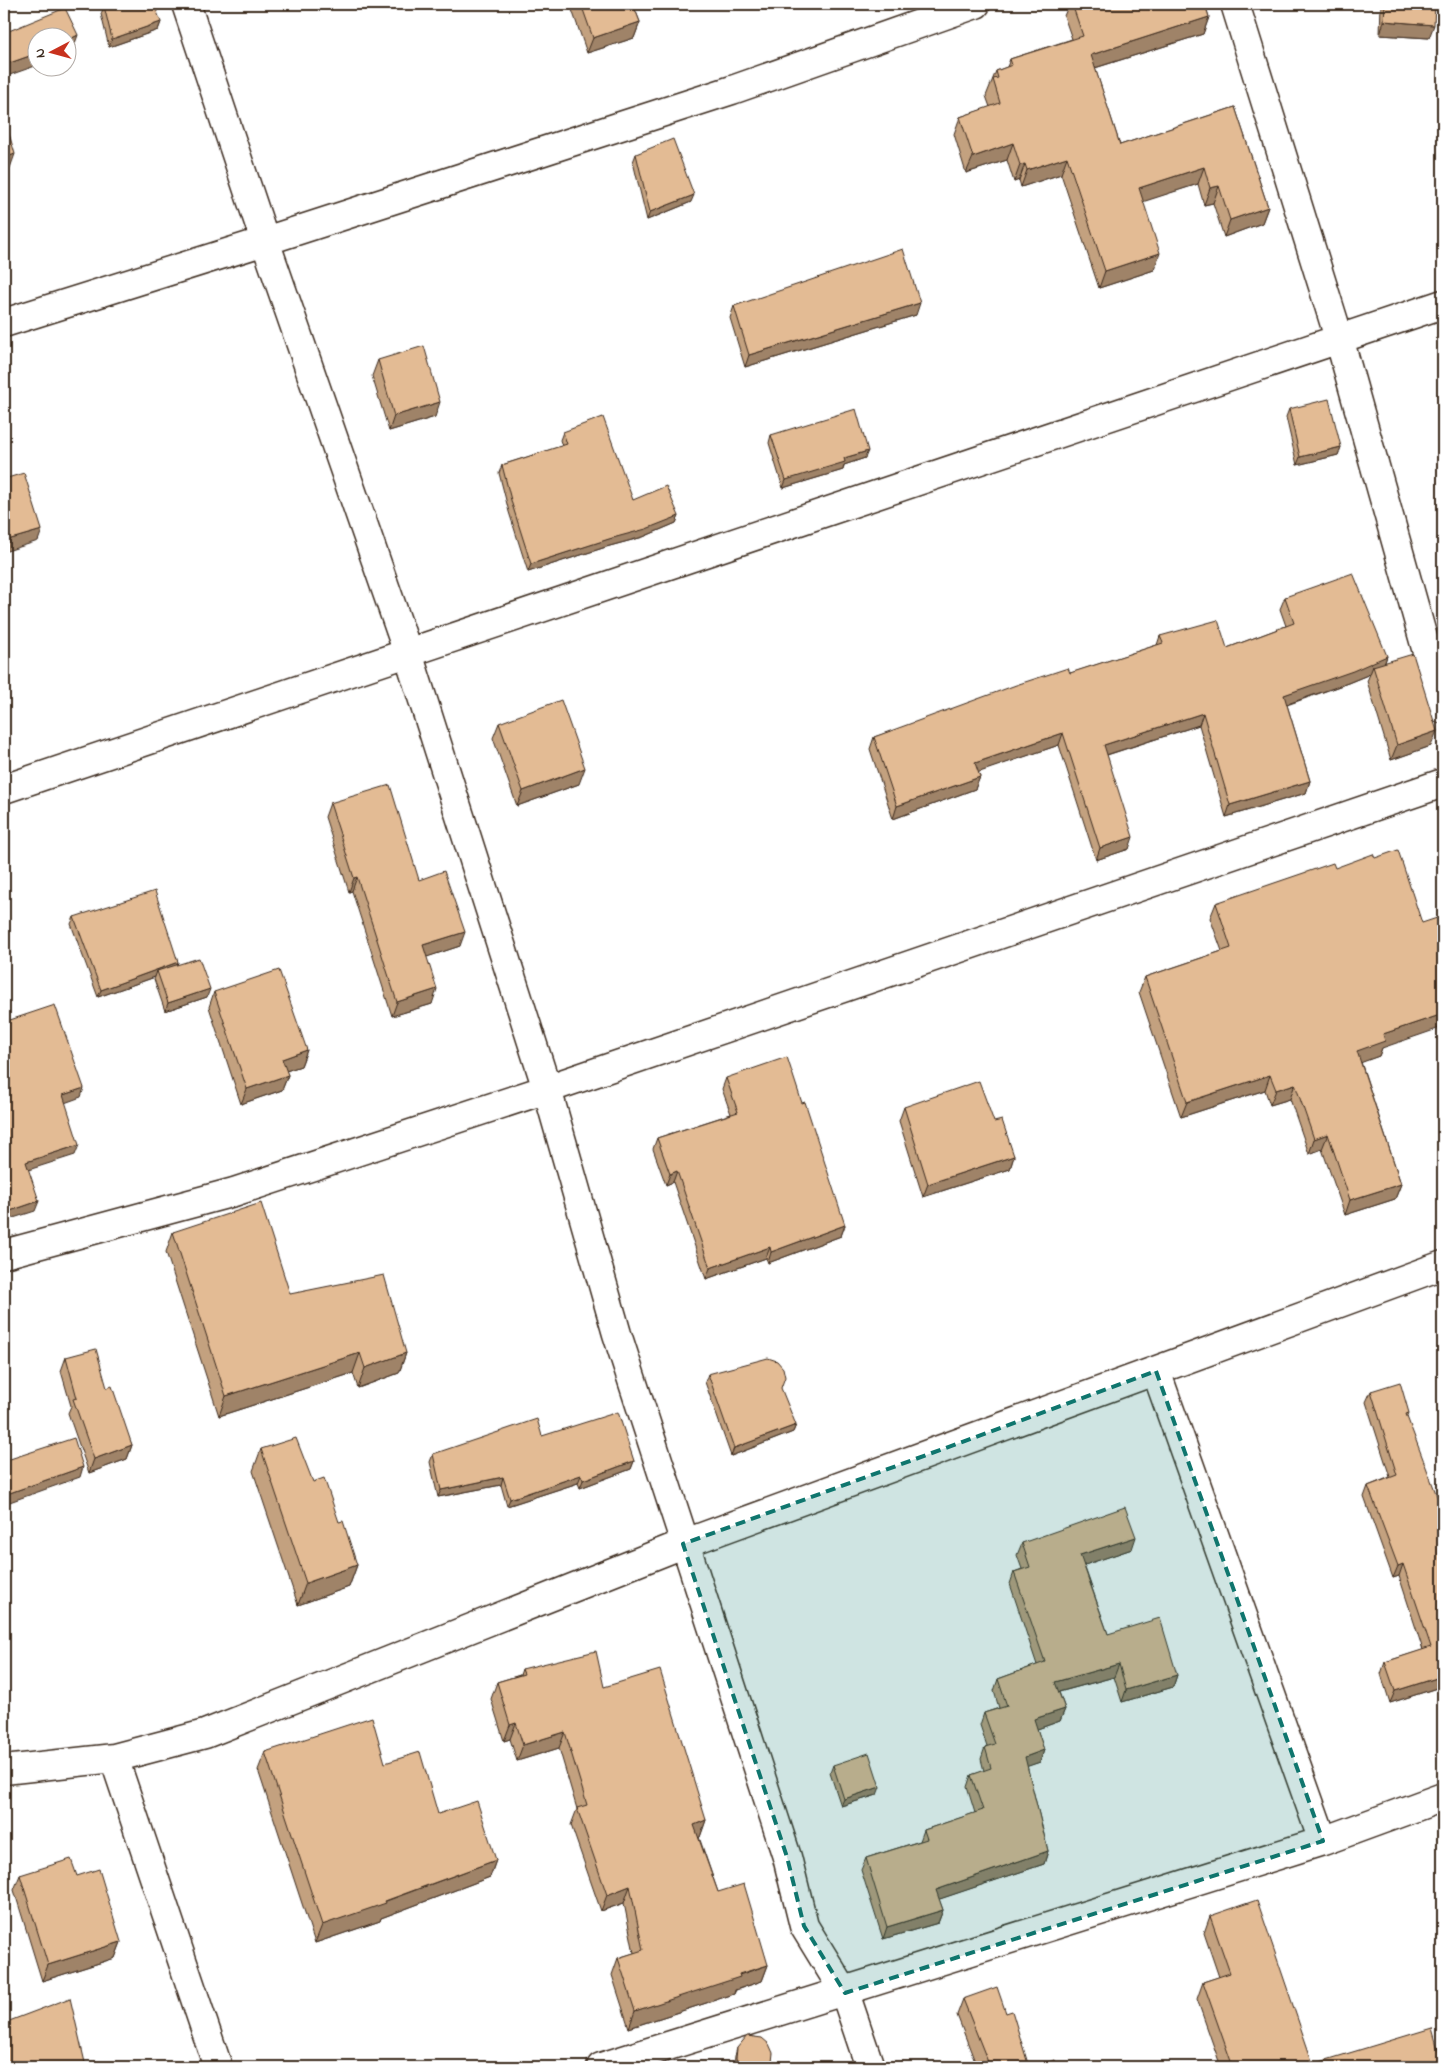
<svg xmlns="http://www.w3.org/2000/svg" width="1447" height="2071" font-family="'Indie Flower',sans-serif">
<rect width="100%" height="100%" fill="#fff"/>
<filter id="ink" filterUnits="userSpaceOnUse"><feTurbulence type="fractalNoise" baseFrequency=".02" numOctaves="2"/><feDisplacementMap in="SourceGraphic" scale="10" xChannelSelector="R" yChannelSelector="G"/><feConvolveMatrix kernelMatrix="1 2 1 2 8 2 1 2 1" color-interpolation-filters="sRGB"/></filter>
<g filter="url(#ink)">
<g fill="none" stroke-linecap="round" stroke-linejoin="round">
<defs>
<path id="minor" d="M 186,4 L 265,241 L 408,653 L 547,1089 L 1443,783
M 1235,4 L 1339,338 L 1443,709
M 4,323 L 265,241 L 732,90 L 976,4
M 4,789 L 1443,304
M 4,1254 L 234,1192 L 547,1089 L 617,1334 L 787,1857 L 804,1926 L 845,1993 L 870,2067
M 1156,1371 L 1323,1841
M 114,1758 L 218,2067
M 4,1770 L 114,1758 L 205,1734 L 683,1544 L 1443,1265
M 601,2067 L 1323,1841 L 1443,1797"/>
</defs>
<!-- minor casing -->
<use href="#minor" stroke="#3b2a1e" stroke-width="31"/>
<!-- minor -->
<use href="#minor" stroke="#fff" stroke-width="28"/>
</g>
<!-- wall -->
<path fill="#c3a17f" stroke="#3b2a1e" d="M 570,4 L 633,4 L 640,22 L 634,38 L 587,53 Z
M 1069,4 L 1205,4 L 1209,17 L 1203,34 L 1095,68 L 1120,145 L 1235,107 L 1268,207 L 1262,223 L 1224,237 L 1213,203 L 1204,205 L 1198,184 L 1143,201 L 1154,270 L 1099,288 L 1061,174 L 1021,187 L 1019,180 L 1014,182 L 1007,160 L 966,173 L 954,134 L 960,117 L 990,107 L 986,96 L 996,71 L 1007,67 L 1010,59 L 1072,39 L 1064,16 Z
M 1381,4 L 1435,4 L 1429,38 L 1380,35 Z
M 104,6 L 161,22 L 158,30 L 109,47 L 101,14 Z
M 636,154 L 691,202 L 647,220 L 633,162 Z
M 734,306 L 916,315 L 745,367 L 730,318 Z
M 378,360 L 435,417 L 389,431 L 372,376 Z
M 1289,409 L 1341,447 L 1338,455 L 1297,465 L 1286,417 Z
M 563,432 L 633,500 L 679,516 L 676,523 L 643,537 L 606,547 L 528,572 L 509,512 L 499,473 L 502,465 L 562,446 L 560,440 Z
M 771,435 L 865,458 L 844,465 L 843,470 L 783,488 L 769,443 Z
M 1285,597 L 1387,656 L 1385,662 L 1431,746 L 1391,760 L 1367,681 L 1370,674 L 1348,683 L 1287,705 L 1310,781 L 1306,793 L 1226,817 L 1199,725 L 1107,755 L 1129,849 L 1096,860 L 1059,745 L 978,772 L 980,777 L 975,789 L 893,819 L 870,749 L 874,737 L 1157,645 L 1160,636 L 1227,648 L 1286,626 L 1280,609 Z
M 499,723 L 579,784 L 517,806 L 493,738 Z
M 330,803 L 419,880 L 460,946 L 426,957 L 432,1004 L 392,1016 L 352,891 L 349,892 L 325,817 Z
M 1216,903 L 1382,1048 L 1379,1056 L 1361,1062 L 1401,1184 L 1395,1199 L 1345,1215 L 1322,1149 L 1309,1154 L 1290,1099 L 1270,1105 L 1265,1090 L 1181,1117 L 1139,992 L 1145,977 L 1222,951 L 1210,918 Z
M 74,917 L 178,962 L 177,965 L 207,997 L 165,1011 L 154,979 L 155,977 L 98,997 L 71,924 Z
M 214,992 L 307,1050 L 301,1066 L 286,1071 L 288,1075 L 282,1090 L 241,1104 L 209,1007 Z
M 726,1078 L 845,1225 L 841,1236 L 768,1263 L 766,1258 L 706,1279 L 673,1182 L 666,1185 L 653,1149 L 657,1138 L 731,1114 L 722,1089 Z
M 904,1107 L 994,1122 L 1014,1156 L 1010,1169 L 923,1197 L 899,1121 Z
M 173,1232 L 290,1294 L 406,1353 L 399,1373 L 358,1388 L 353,1373 L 219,1416 L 166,1252 Z
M 66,1357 L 107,1388 L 132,1445 L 127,1459 L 89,1473 L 68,1413 L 71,1406 L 61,1371 Z
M 708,1374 L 796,1425 L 793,1432 L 731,1456 L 705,1382 Z
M 1371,1391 L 1409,1413 L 1407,1418 L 1443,1686 L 1390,1703 L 1381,1674 L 1385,1662 L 1423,1650 L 1399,1576 L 1393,1578 L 1364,1497 L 1368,1486 L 1390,1477 L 1366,1402 Z
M 542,1436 L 634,1461 L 631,1469 L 580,1488 L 578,1483 L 507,1506 L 501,1485 L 438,1497 L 430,1462 L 433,1454 Z
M 261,1449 L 339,1522 L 357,1565 L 349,1587 L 298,1605 L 253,1471 Z
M 1022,1543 L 1132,1549 L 1084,1565 L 1108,1634 L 1177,1675 L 1173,1687 L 1122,1702 L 1114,1677 L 1059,1692 L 1065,1709 L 1060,1721 L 1037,1729 L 1044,1750 L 1040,1762 L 1027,1766 L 1048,1851 L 1044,1864 L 939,1899 L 943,1910 L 938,1923 L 883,1939 L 861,1870 L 866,1858 L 920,1841 L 924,1830 L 975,1813 L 967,1787 L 971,1775 L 984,1771 L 981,1759 L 985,1747 L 987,1746 L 980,1725 L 984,1713 L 999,1708 L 994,1691 L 998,1679 L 1037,1665 L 1010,1584 L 1014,1572 L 1022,1569 L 1017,1555 Z
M 522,1669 L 604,1687 L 706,1820 L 700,1837 L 699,1837 L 718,1892 L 768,1965 L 762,1981 L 736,1990 L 734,1994 L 629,2028 L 612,1975 L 618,1958 L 634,1953 L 624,1903 L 601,1911 L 571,1825 L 577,1809 L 559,1748 L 517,1761 L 510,1739 L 504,1741 L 491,1699 L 497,1682 L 520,1675 Z
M 265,1752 L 385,1763 L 438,1814 L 496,1860 L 490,1877 L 381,1918 L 380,1921 L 315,1943 L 258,1770 Z
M 833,1765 L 877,1795 L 841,1806 L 830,1773 Z
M 20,1875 L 77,1876 L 121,1942 L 115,1958 L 42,1981 L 14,1890 Z
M 1210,1916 L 1313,2064 L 1443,2067 L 1221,2067 L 1197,1999 L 1203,1982 L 1219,1977 L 1204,1933 Z
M 963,1999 L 1006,2013 L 1029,2067 L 977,2067 L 957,2015 Z
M 737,2048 L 770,2067 L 734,2067 L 734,2066 L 735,2056 Z"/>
<!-- shaded-wall -->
<path fill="#9f8368" stroke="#3b2a1e" d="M 1209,17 L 1203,34 L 1085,71 L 1091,55 Z
M 1384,21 L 1434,25 L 1429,38 L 1380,35 Z
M 161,22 L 158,30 L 109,47 L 112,39 Z
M 640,22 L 634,38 L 587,53 L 593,38 Z
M 78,35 L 73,49 L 68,52 L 68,40 Z
M 38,53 L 38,65 L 4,77 L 4,65 Z
M 1013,143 L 1007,160 L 966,173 L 973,157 Z
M 15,154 L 10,168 L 4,170 L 4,158 Z
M 1067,157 L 1061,174 L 1021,187 L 1027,170 Z
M 1025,164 L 1019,180 L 1014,182 L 1020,165 Z
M 1204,167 L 1198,184 L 1133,205 L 1139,188 Z
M 1219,186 L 1213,203 L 1204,205 L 1210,188 Z
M 694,195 L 691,202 L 647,220 L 650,212 Z
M 1268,207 L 1262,223 L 1224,237 L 1230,220 Z
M 1160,253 L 1154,270 L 1099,288 L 1105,271 Z
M 920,303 L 916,315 L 745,367 L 749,355 Z
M 440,402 L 435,417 L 389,431 L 394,416 Z
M 1341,447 L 1338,455 L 1297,465 L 1300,457 Z
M 868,451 L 865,458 L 844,465 L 843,470 L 783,488 L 786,480 L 844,458 Z
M 679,516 L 676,523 L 643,537 L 606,547 L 528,572 L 531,564 Z
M 42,530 L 38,541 L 4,552 L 4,541 Z
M 7,622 L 4,632 L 4,623 Z
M 1387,656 L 1383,668 L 1373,666 L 1370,674 L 1348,683 L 1279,707 L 1284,695 Z
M 1203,713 L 1199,725 L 1100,757 L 1104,745 Z
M 1437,731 L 1431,746 L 1391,760 L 1397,745 Z
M 1063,733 L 1059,745 L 971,775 L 975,763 Z
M 585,768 L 579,784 L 517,806 L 523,791 Z
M 980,777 L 975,789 L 893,819 L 897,806 Z
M 1310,781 L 1306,793 L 1226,817 L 1230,805 Z
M 1133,837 L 1129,849 L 1096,860 L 1100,848 Z
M 357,877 L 352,891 L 349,892 L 354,878 Z
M 465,932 L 460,946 L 418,960 L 423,945 Z
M 178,962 L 175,970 L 157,971 L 155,977 L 98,997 L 101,990 Z
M 210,989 L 207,997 L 165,1011 L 168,1003 Z
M 437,989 L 432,1004 L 392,1016 L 397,1002 Z
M 1443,1014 L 1443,1027 L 1382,1048 L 1379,1056 L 1352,1066 L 1357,1051 L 1383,1034 Z
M 307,1050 L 301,1066 L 277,1074 L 282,1059 Z
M 288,1075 L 282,1090 L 241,1104 L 247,1089 Z
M 1270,1075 L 1265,1090 L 1181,1117 L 1187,1102 Z
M 1295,1084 L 1290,1099 L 1270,1105 L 1276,1090 Z
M 84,1088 L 81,1097 L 59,1105 L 63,1095 Z
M 1328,1134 L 1322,1149 L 1309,1154 L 1314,1139 Z
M 79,1145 L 75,1155 L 22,1172 L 26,1162 Z
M 1014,1156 L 1010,1169 L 923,1197 L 928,1184 Z
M 677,1171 L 673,1182 L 666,1185 L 670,1174 Z
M 1401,1184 L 1395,1199 L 1345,1215 L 1350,1200 Z
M 39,1201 L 35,1211 L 4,1221 L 4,1213 Z
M 845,1225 L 841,1236 L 768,1263 L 771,1252 Z
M 770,1247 L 766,1258 L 706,1279 L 710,1268 Z
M 360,1353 L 353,1373 L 219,1416 L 226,1396 Z
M 406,1353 L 399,1373 L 358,1388 L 365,1368 Z
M 796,1425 L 793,1432 L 731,1456 L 734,1448 Z
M 132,1445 L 127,1459 L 89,1473 L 94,1459 Z
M 634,1461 L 631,1469 L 580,1488 L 583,1480 Z
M 83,1467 L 80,1477 L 4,1504 L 4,1495 Z
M 581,1475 L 578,1483 L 507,1506 L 510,1499 Z
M 503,1477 L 501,1485 L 438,1497 L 441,1490 Z
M 1136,1537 L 1132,1549 L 1076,1568 L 1080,1555 Z
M 1403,1564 L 1399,1576 L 1393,1578 L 1398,1566 Z
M 357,1565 L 349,1587 L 298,1605 L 306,1583 Z
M 1119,1664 L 1114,1677 L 1051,1694 L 1055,1682 Z
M 1177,1675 L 1173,1687 L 1122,1702 L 1126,1690 Z
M 1443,1676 L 1443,1686 L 1390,1703 L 1395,1691 Z
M 1065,1709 L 1060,1721 L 1029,1732 L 1034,1719 Z
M 516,1723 L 510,1739 L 504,1741 L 510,1725 Z
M 565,1732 L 559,1748 L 517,1761 L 523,1745 Z
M 1044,1750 L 1040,1762 L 1020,1769 L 1025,1757 Z
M 880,1787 L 877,1795 L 841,1806 L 844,1799 Z
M 706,1820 L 700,1837 L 688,1841 L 694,1825 Z
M 1048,1851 L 1044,1864 L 931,1902 L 936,1890 Z
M 496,1860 L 490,1877 L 381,1918 L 380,1921 L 315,1943 L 322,1925 Z
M 630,1886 L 624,1903 L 601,1911 L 607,1895 Z
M 943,1910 L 938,1923 L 883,1939 L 887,1927 Z
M 121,1942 L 115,1958 L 42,1981 L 48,1965 Z
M 768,1965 L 762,1981 L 735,1990 L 734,1994 L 629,2028 L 635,2011 Z"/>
<!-- building -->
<path fill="#e3bb94" stroke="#3b2a1e" d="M 111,4 L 154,4 L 161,22 L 112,39 L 104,6 Z
M 581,4 L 633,4 L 640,22 L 593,38 Z
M 1072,4 L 1205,4 L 1209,17 L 1091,55 L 1120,145 L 1235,107 L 1268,207 L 1230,220 L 1219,186 L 1210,188 L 1204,167 L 1139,188 L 1160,253 L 1105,271 L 1067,157 L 1027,170 L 1025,164 L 1020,165 L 1013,143 L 973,157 L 960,117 L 1000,103 L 993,79 L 998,78 L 996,71 L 1012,65 L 1010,59 L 1083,36 Z
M 1385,4 L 1435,4 L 1434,25 L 1384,21 Z
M 65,8 L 78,35 L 68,40 L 68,38 L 38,38 L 38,53 L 4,65 L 4,33 Z
M 4,117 L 15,154 L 4,158 Z
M 673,139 L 694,195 L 650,212 L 636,154 Z
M 903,249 L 920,303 L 749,355 L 734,306 Z
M 424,346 L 440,402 L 394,416 L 378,360 Z
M 1329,399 L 1341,447 L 1300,457 L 1289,409 Z
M 856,409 L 868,451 L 844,458 L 845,462 L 786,480 L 771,435 Z
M 603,417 L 633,500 L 666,486 L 679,516 L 646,529 L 609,539 L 531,564 L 512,504 L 502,465 L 567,444 L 563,432 Z
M 24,473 L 42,530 L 4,541 L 4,479 Z
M 1353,573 L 1387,656 L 1353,671 L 1284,695 L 1310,781 L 1230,805 L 1203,713 L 1104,745 L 1133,837 L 1100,848 L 1063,733 L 975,763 L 980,777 L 897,806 L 874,737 L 1016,685 L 1068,668 L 1070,673 L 1163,643 L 1160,636 L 1218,620 L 1227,648 L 1294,623 L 1285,597 Z
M 4,610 L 7,622 L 4,623 Z
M 1413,654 L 1437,731 L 1397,745 L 1373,666 Z
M 561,700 L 585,768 L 523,791 L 499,723 Z
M 390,785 L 419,880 L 444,871 L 465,932 L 423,945 L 437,989 L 397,1002 L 357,877 L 354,878 L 330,803 Z
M 1398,850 L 1422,923 L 1443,916 L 1443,1014 L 1383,1034 L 1385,1041 L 1357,1051 L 1401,1184 L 1350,1200 L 1328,1134 L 1314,1139 L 1295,1084 L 1276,1090 L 1270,1075 L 1187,1102 L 1145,977 L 1231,948 L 1216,903 L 1333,863 L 1335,868 L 1373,854 L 1375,858 Z
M 155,891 L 178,962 L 101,990 L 74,917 Z
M 199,958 L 210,989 L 168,1003 L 157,971 Z
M 279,970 L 307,1050 L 282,1059 L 288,1075 L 247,1089 L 214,992 Z
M 55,1005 L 84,1088 L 63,1095 L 79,1145 L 26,1162 L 39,1201 L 4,1213 L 4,1022 Z
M 787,1057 L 802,1103 L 805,1102 L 845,1225 L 771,1252 L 770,1247 L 710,1268 L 677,1171 L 670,1174 L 657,1138 L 738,1112 L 726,1078 Z
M 979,1081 L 994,1122 L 1002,1120 L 1014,1156 L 928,1184 L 904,1107 Z
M 261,1203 L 290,1294 L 384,1275 L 406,1353 L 365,1368 L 360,1353 L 226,1396 L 173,1232 Z
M 96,1349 L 107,1388 L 112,1386 L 132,1445 L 94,1459 L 73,1399 L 77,1398 L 66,1357 Z
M 768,1358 L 777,1361 L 783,1368 L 785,1377 L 781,1388 L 796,1425 L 734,1448 L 708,1374 Z
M 1400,1382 L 1409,1413 L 1406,1414 L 1443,1512 L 1443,1676 L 1395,1691 L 1385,1662 L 1431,1647 L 1403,1564 L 1398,1566 L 1368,1486 L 1397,1475 L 1371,1391 Z
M 618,1412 L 634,1461 L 583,1480 L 581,1475 L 510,1499 L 503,1477 L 441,1490 L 433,1454 L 537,1419 L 542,1436 Z
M 74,1438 L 83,1467 L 4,1495 L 4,1461 Z
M 296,1438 L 313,1482 L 324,1478 L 339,1522 L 343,1521 L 357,1565 L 306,1583 L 261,1449 Z
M 1125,1507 L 1136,1537 L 1080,1555 L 1108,1634 L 1160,1618 L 1177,1675 L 1126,1690 L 1119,1664 L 1055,1682 L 1065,1709 L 1034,1719 L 1044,1750 L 1025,1757 L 1048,1851 L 936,1890 L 943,1910 L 887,1927 L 866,1858 L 927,1839 L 924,1830 L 983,1810 L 971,1775 L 991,1768 L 985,1747 L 995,1744 L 984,1713 L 1007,1706 L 998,1679 L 1045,1662 L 1014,1572 L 1030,1567 L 1022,1543 Z
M 596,1651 L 604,1687 L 660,1670 L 706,1820 L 694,1825 L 718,1892 L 744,1884 L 768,1965 L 739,1974 L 740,1977 L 635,2011 L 618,1958 L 643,1950 L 630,1886 L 607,1895 L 577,1808 L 587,1805 L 565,1732 L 523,1745 L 516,1723 L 510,1725 L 497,1682 L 524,1674 L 522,1669 Z
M 372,1717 L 385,1763 L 420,1752 L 438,1814 L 477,1801 L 496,1860 L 385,1901 L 386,1903 L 322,1925 L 265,1752 Z
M 869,1753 L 880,1787 L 844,1799 L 833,1765 Z
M 71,1859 L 77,1876 L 99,1869 L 121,1942 L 48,1965 L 20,1875 Z
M 1257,1900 L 1313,2064 L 1432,2028 L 1443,2067 L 1233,2067 L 1203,1982 L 1230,1973 L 1210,1916 Z
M 997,1987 L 1006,2013 L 1012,2011 L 1029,2067 L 990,2067 L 963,1999 Z
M 70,1998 L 86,2067 L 4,2067 L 4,2023 Z
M 747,2036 L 762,2038 L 769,2044 L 773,2053 L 772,2062 L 768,2067 L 740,2067 L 736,2058 L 737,2048 Z
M 1055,2060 L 1058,2067 L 1033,2067 Z"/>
</g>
<!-- marked area -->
<path fill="#0f766e" fill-opacity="0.2" stroke="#0f766e" stroke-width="4" stroke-dasharray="10 6" stroke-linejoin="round" d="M 1156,1371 L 1323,1841 L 845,1993 L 804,1926 L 787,1857 L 683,1544 Z"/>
<!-- margin -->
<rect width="1447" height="2071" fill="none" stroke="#fff" stroke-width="20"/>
<rect x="10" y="10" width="1427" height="2051" fill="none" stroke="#3b2a1e" stroke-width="2" filter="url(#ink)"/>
<!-- north arrow -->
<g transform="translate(52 52) rotate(264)"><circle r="24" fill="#ffffff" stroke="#b1aaa5"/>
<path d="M0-4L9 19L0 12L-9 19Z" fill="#c8321e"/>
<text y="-8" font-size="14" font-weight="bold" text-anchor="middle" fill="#3b2a1e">N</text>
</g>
</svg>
